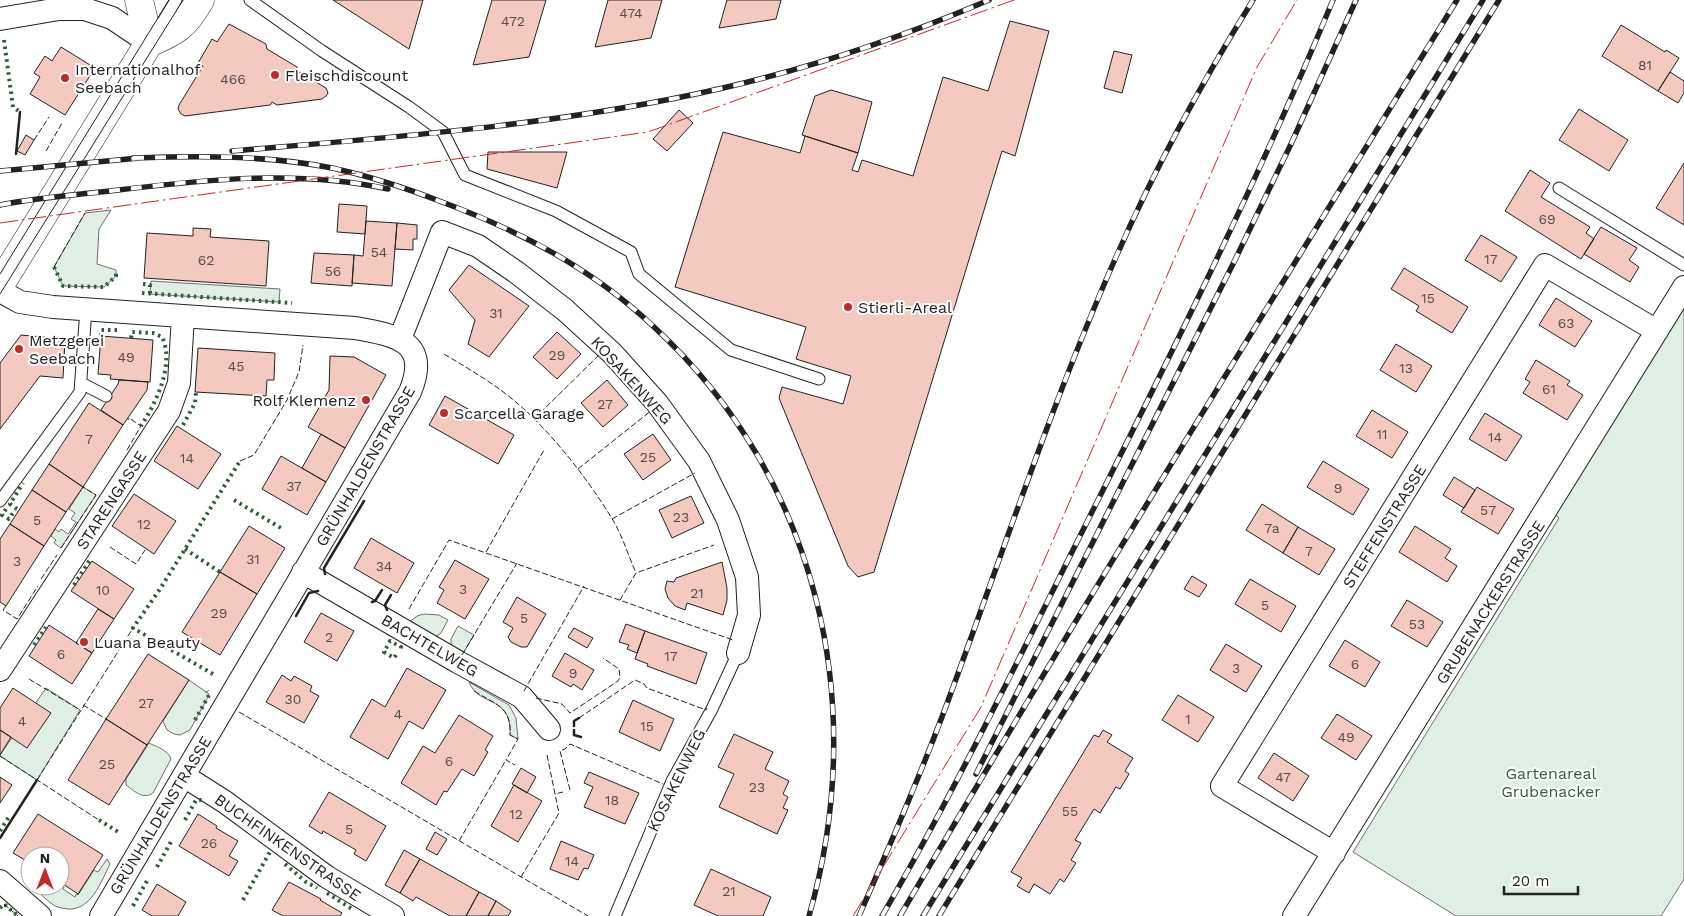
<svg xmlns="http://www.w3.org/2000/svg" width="1684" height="916" font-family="'Work Sans',sans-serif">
<rect width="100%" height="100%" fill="#fff"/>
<!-- green -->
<path fill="#e0efe3" stroke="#6f6f6f" d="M 111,210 L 99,229 L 97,264 L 116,270 L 116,276 L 104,287 L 63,286 L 54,267 L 85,213 Z
M 151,281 L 280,289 L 279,302 L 150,294 Z
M 1684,303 L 1684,879 L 1661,916 L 1456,916 L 1353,852 L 1559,518 L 1553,513 Z
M 83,487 L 96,495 L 61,548 L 54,543 L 56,540 L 51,536 L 55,529 L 59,532 L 61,529 L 68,534 L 76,522 L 71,519 L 75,513 L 69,509 Z
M 424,614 L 439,615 L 448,620 L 441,633 L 435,637 L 408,623 L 417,616 Z
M 458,626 L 474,635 L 462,655 L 451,645 L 451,639 Z
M 189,680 L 209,694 L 208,697 L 190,730 L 180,735 L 174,734 L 167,730 L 163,721 Z
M 469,682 L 509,705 L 516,718 L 518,739 L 510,735 C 512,694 479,708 469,682 Z
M 46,688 L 80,710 L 37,780 L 0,756 L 0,755 Z
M 149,743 C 157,747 168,750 171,759 L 153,793 C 143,800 134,791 126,785 L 126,779 Z
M 107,859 L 110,864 C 101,882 91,911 67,909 C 63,908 59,908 55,906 C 47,901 39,892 31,886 L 60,886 L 60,885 L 64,887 L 63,889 L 75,897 L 76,894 L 78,895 L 94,870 L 98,872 Z"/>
<!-- building -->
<path fill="#f3c9c0" stroke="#222" d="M 333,0 L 423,0 L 409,49 Z
M 492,0 L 546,0 L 529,57 L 473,65 Z
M 608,0 L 662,0 L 651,38 L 595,47 Z
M 727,0 L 781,0 L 776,19 L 719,28 Z
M 1010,21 L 1049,31 L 1015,156 L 1002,151 L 874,572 L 858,577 L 848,566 L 779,398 L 782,387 L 843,404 L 851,376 L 796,359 L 806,327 L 675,287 L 723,132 L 800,153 L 805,136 L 858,153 L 852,170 L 858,172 L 862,160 L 913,176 L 943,77 L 988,91 Z
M 229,24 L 266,44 L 267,49 L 297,67 L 299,72 L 326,88 L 328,93 L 326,96 L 322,99 L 277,105 L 272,102 L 270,105 L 185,116 L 181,114 L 178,109 L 179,105 L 203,66 L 198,63 L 212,39 L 217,42 Z
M 1621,25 L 1665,52 L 1666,50 L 1679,58 L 1658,91 L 1602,56 Z
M 61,47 L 95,68 L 65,115 L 30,94 L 40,77 L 34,73 L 45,56 L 52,61 Z
M 1114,51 L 1132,55 L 1122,93 L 1104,88 Z
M 1670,72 L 1684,81 L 1684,93 L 1678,103 L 1658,91 Z
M 831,90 L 872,102 L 858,153 L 802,135 L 815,96 Z
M 1579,109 L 1628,140 L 1609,171 L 1559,140 Z
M 679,110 L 693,123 L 667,151 L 653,139 Z
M 26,135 L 34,140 L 25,155 L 17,151 Z
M 488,152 L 567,152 L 557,188 L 487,169 Z
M 1684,163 L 1684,225 L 1656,208 Z
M 1530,170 L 1550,183 L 1541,197 L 1590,227 L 1586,233 L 1594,239 L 1581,259 L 1505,211 Z
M 339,204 L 367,206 L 365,234 L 337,232 Z
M 366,221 L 397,223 L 392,286 L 352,283 L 354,255 L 363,256 Z
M 397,223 L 417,225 L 417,239 L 413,239 L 413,250 L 395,249 Z
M 1601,227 L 1637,248 L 1629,260 L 1639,267 L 1630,282 L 1584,254 Z
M 193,228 L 211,229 L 210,237 L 269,241 L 266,286 L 144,278 L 147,233 L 193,236 Z
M 1481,235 L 1517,257 L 1501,282 L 1465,260 Z
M 314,253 L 354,255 L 352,286 L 311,283 Z
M 469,265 L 529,306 L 489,357 L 468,344 L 475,320 L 449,290 Z
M 1404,268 L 1468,307 L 1452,333 L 1416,311 L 1419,306 L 1391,289 Z
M 1556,298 L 1592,321 L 1575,347 L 1539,325 Z
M 557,332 L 581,354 L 557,379 L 533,357 Z
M 21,335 L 65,339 L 63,378 L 40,376 L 0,429 L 0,363 Z
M 101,336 L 153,340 L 150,382 L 110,379 L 111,375 L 98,374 Z
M 1396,344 L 1432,366 L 1416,392 L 1380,370 Z
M 198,348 L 275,353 L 274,380 L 267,380 L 266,396 L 195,392 Z
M 330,356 L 354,357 L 386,375 L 345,448 L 308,427 L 329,390 Z
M 1536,360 L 1570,381 L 1567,385 L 1583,395 L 1567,420 L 1523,393 L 1530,382 L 1525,379 Z
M 119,380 L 148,382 L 147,390 L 123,425 L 101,410 L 118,384 Z
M 607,380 L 628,405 L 603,427 L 581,403 Z
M 445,396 L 514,435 L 498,464 L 429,425 Z
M 89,403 L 123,425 L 83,487 L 49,464 Z
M 1372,410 L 1408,432 L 1392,458 L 1356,436 Z
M 1485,413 L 1522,436 L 1506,461 L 1469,439 Z
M 177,426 L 221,454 L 198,489 L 154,461 Z
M 321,434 L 345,448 L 326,482 L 302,468 Z
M 653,434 L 671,460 L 643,480 L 624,454 Z
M 281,456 L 326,482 L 307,515 L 262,489 Z
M 1323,461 L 1369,489 L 1353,515 L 1307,487 Z
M 49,464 L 83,487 L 66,512 L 32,490 Z
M 1454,477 L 1475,490 L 1464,508 L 1443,495 Z
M 1477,487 L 1514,509 L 1498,534 L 1461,512 Z
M 32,490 L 66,512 L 44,546 L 10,524 Z
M 134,494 L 176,521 L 154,554 L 112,526 Z
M 691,496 L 704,523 L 672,538 L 659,510 Z
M 1262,504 L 1298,527 L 1283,553 L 1246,530 Z
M 10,524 L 44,546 L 6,606 L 0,602 L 0,539 Z
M 249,526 L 285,548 L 257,594 L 220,572 Z
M 1415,526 L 1451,549 L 1445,558 L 1457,566 L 1447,582 L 1399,552 Z
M 1298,527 L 1335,549 L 1319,575 L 1283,553 Z
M 371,538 L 414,563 L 397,593 L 354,568 Z
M 455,560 L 489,579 L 465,619 L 437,603 L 444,590 L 439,587 Z
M 92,561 L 134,589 L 114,619 L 71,591 Z
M 722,562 L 727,588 L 727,600 L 723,615 L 687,603 L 685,610 L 675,606 L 668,598 L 665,589 L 667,581 L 674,582 L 676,578 Z
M 220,572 L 257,594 L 220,655 L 182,632 Z
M 1192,576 L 1207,585 L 1199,597 L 1184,589 Z
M 1250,579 L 1296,606 L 1281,632 L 1235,604 Z
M 517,597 L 546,614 L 527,647 L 521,647 L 511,642 L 508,637 L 513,628 L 503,622 Z
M 1407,600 L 1443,622 L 1427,647 L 1391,626 Z
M 98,609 L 114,619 L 92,653 L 76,643 Z
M 321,613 L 354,631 L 337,661 L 304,642 Z
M 626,624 L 645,631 L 637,653 L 627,649 L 629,645 L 619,642 Z
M 49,625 L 92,653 L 72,684 L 29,656 Z
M 574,628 L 593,638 L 587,648 L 568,637 Z
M 645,631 L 707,653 L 696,684 L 647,666 L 648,664 L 635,659 Z
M 1345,640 L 1380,662 L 1365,687 L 1329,666 Z
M 1226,644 L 1262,666 L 1246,692 L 1210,670 Z
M 565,653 L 594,670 L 582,690 L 573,684 L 571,687 L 552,676 Z
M 148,654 L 189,680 L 147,745 L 106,719 Z
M 407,668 L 446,690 L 423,729 L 409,721 L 388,759 L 350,737 L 372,699 L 385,707 Z
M 282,675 L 291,681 L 294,676 L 312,686 L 310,691 L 319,696 L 304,723 L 266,702 Z
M 13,688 L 51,713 L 27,748 L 0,730 L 0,708 Z
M 1178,695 L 1214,717 L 1198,742 L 1162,720 Z
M 633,700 L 674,719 L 660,751 L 619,732 Z
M 1337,714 L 1372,736 L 1356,760 L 1321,738 Z
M 459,715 L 493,736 L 485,750 L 488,752 L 474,776 L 462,769 L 447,792 L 444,791 L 436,805 L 401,783 L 423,746 L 435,753 Z
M 106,719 L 147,745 L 109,805 L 68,780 Z
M 0,730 L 11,737 L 0,755 Z
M 1103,730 L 1112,735 L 1107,742 L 1133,758 L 1125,771 L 1129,774 L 1120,789 L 1116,787 L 1100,813 L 1094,809 L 1075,840 L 1081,843 L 1071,860 L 1076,863 L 1064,882 L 1060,879 L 1050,894 L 1034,884 L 1029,893 L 1017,886 L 1022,878 L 1011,872 L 1094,735 L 1099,737 Z
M 734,734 L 773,752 L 765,769 L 789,781 L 783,794 L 788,797 L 783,808 L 788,810 L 777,834 L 719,807 L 734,774 L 718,767 Z
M 1274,753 L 1309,776 L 1293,801 L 1258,778 Z
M 521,768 L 536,777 L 527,793 L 512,784 Z
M 589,772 L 639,793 L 625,824 L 584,807 L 593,787 L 584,783 Z
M 0,777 L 12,785 L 0,803 Z
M 514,785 L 542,801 L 518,842 L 491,826 Z
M 329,792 L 386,826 L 366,861 L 354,854 L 356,850 L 323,831 L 322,834 L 309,826 Z
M 38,814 L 103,855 L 78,894 L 60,882 L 60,856 L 30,856 L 30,863 L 13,853 Z
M 198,814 L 217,826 L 216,828 L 238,841 L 229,856 L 238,861 L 229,876 L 179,846 Z
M 435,832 L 447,839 L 437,855 L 426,849 Z
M 561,841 L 594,855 L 588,869 L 584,868 L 578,880 L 550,869 Z
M 404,850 L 420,859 L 400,893 L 385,885 Z
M 420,859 L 479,892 L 466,916 L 450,916 L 416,897 L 413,901 L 400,893 Z
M 711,869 L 771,897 L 763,916 L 718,916 L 694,905 Z
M 289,882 L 321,899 L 320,900 L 342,913 L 340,916 L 283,916 L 272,910 Z
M 157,884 L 186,902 L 178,916 L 152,916 L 142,910 Z
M 479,892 L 496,901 L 488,916 L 466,916 Z
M 496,901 L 511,911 L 508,916 L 488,916 Z"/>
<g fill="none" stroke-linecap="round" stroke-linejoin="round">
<defs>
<path id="service" d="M 250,0 L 322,51 L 409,107 L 443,132 L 465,175 L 556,211 L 631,252 L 639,274 L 731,350 L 819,379
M 156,33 L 176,0
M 1559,188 L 1684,265
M 81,383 L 106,396
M 0,501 L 80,392 L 86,309
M 615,916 L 672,781 L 712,709 L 738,653"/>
<path id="minor" d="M 0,19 L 59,9 L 85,9 L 112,18 L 149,43
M 0,291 L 20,302 L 53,307 L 355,328 C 395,335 431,341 410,392 L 101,916
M 400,339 L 442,232 L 478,246 L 516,272 L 565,310 L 612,353 L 657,403 L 699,461 L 728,520 L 747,577 L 749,615 L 738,653
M 303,572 L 458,662 L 522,697 L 549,729
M 0,670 L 169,411 L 179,383 L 183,316
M 184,776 L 225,802 L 327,877 L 393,916
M 1334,853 L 1222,786 L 1545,265 L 1657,331
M 0,881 L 40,916
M 1294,916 L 1684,287"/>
<path id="primary" d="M 139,0 L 149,43
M 0,285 L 149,43 C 177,31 185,26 200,0"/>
</defs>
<!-- service casing -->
<use href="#service" stroke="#222" stroke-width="13"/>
<!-- minor casing -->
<use href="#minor" stroke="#222" stroke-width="24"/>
<!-- primary casing -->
<use href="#primary" stroke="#222" stroke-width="29"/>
<!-- service -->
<use href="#service" stroke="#fff" stroke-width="11"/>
<!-- minor -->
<use href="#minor" stroke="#fff" stroke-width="22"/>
<!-- primary -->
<use href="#primary" stroke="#fff" stroke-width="28"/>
<!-- tram -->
<path stroke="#222" stroke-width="1" d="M 0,274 L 169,0
M 0,294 L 183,0"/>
<defs>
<path id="rail" d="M 232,151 C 396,137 562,125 723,88 C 814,67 903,37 989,0
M 133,158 C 200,156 266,155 332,168 C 369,176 406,188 442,202 C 520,231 593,269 654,327 C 818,478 870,704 809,916
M 0,171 L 139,158
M 0,205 C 36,198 74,195 110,191 C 201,180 297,169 388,189
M 976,774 L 1234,262 L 1291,144 L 1356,0
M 859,916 C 893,838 927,760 956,679 C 1008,538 1055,395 1116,257 C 1155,168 1202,82 1253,0
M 882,916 C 956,789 1020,656 1086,524 C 1172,352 1259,179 1333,0
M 900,916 C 1081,608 1269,304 1457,0
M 923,916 L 1483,0
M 939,916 L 1499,0"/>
</defs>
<!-- rail casing -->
<use href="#rail" stroke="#222" stroke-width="5.5"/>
<!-- rail -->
<use href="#rail" stroke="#fff" stroke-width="4" stroke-dasharray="11" stroke-linecap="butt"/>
<!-- hedge -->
<path stroke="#2f5e38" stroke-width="4" stroke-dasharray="2.5 4" stroke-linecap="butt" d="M 4,40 L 13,107 L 20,112
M 54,267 L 63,286 L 104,287 L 116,276 L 116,272
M 143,284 L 150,285 L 150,294
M 142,293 L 292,303
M 101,336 L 101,330 L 118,330
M 131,338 L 132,332 L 153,333 L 162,337 C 175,364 156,403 141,426
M 183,425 L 195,403 L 196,392
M 234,500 L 281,528
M 6,509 L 2,515 L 9,519 L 13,513
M 17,509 L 10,504 L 23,483
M 185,549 L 220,572
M 74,585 L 91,558
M 34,645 L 46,627
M 396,655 L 394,658 L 384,652 L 390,641 L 401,647 L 399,651
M 213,674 L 133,628 L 160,589 L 240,461
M 195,720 L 208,697 L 209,694 L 207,691
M 99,820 L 120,833
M 185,820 L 196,800 L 203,800
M 0,831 L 10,815
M 285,864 L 306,882 L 317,888
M 157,867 L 172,840
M 327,893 L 352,909
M 243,900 L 271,850
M 133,906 L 148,879
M 0,908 L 4,904 L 18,916"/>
<!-- fence -->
<path stroke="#222" stroke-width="1" stroke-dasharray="6 2.5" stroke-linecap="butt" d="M 34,140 L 49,117
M 46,151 L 62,123
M 54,267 L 85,213
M 444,354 C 469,369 495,384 517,403 C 552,433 587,478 611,517 C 622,534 628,555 636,573
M 534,419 L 600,354
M 127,450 L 141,426 L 129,418 L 128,420
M 240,461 L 254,455 L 287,400 L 299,372 L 303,345
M 578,469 L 652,410
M 612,519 L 695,473
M 110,547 L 136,564 L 145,550
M 61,548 L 96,495 L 83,487
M 486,552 L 544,450
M 41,579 L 57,555
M 620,600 L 636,573 L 714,545
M 6,606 L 3,610 L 17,619 L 38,586
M 409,609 L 449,540 L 733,640
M 462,655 L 517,563
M 29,679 L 80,710
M 474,691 C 495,704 512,707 510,735 L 518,739 L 506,760 L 515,765
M 524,691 L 584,586
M 536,698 L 562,704 L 570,713 L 618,681 L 620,677 L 619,669 L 603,658
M 83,705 L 106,719
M 239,712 L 588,916
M 579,718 L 635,680 L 644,684 L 647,688 L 706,710 L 707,708
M 547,755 L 555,794 L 563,792
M 0,756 L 99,820
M 37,780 L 133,628
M 570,790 L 560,751 L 565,749 L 570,744 L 663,784
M 459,841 L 506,760
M 521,877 L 559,813 L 555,794
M 4,904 L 18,916"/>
<!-- wall -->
<path stroke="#222" stroke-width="2.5" d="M 16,154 L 20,112
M 325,574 L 324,568 L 364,501
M 372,602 L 375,601 L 382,590
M 387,610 L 385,605 L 391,595
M 296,616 L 309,593 L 318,591
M 574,726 L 574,721 L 579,718
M 574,730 L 574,735 L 581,737
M 0,838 L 37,780"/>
<!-- power -->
<path stroke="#c62828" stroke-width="1" stroke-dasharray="18 4 2.5 4" stroke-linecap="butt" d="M 0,223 L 648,132 L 1014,0
M 853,916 L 981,707 L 1257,67 L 1297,0"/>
</g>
<!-- markers -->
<g fill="#c62828" stroke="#fff" stroke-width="2">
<circle cx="275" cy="75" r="5"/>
<circle cx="65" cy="78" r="5"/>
<circle cx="848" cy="307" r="5"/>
<circle cx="19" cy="349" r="5"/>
<circle cx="366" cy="400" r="5"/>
<circle cx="444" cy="413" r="5"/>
<circle cx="84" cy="642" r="5"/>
</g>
<g text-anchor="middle" stroke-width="4" stroke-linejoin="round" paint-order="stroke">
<!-- number labels -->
<g font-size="14" fill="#564c4a">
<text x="631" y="18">474</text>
<text x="513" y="26">472</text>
<text x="1645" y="70">81</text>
<text x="233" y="84">466</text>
<text x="1547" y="224">69</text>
<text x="379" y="257">54</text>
<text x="1491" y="264">17</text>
<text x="206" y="265">62</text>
<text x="333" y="276">56</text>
<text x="1428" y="303">15</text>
<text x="496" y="318">31</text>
<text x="1566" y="328">63</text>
<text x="557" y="360">29</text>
<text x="126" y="362">49</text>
<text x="236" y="371">45</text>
<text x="1406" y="373">13</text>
<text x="1549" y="394">61</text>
<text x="605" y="409">27</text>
<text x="1382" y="439">11</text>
<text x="1495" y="442">14</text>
<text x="89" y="444">7</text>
<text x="648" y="462">25</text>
<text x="187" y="463">14</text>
<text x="294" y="491">37</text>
<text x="1338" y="493">9</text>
<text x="1488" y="515">57</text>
<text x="681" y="522">23</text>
<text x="37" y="525">5</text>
<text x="144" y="529">12</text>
<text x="1272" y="533">7a</text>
<text x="1309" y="556">7</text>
<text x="253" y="564">31</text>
<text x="17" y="566">3</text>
<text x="384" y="571">34</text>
<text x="463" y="594">3</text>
<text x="103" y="595">10</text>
<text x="697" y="598">21</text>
<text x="1265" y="610">5</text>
<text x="219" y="618">29</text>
<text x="524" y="623">5</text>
<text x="1417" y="629">53</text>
<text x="329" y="642">2</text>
<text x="61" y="659">6</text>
<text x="671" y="661">17</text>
<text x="1355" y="669">6</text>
<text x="1236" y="673">3</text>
<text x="573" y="678">9</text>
<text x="293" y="704">30</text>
<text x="146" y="708">27</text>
<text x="398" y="719">4</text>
<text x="1188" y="724">1</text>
<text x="22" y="726">4</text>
<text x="647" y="731">15</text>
<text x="1346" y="742">49</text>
<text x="449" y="766">6</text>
<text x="107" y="769">25</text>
<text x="1283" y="782">47</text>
<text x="757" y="792">23</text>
<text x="612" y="805">18</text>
<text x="1070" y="816">55</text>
<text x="516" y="819">12</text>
<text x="349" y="834">5</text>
<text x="209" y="848">26</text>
<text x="572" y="866">14</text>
<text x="729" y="896">21</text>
</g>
<!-- poi labels -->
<g font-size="16" fill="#222" stroke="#fff" text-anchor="start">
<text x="75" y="75">Internationalhof<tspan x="75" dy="18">Seebach</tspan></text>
<text x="285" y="81">Fleischdiscount</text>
<text x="858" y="313">Stierli-Areal</text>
<text x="29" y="346">Metzgerei<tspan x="29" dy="18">Seebach</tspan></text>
<text x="356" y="406" text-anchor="end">Rolf Klemenz</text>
<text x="454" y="419">Scarcella Garage</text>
<text x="94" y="648">Luana Beauty</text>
</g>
<!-- street labels -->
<g font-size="16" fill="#222" stroke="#fff">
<text transform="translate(632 380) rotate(48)" y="6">KOSAKENWEG</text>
<text transform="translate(365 466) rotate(-60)" y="6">GRÜNHALDENSTRASSE</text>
<text transform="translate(111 500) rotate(-57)" y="6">STARENGASSE</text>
<text transform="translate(1384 526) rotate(-58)" y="6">STEFFENSTRASSE</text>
<text transform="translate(1490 602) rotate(-58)" y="6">GRUBENACKERSTRASSE</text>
<text transform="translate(430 645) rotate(30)" y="6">BACHTELWEG</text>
<text transform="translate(676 780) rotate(-64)" y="6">KOSAKENWEG</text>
<text transform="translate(160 815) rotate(-59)" y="6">GRÜNHALDENSTRASSE</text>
<text transform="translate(288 847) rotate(35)" y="6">BUCHFINKENSTRASSE</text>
</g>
<!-- park labels -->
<g font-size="16" fill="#2f5e38" stroke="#fff">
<text x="1551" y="779">Gartenareal<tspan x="1551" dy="18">Grubenacker</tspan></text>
</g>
</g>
<!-- north arrow -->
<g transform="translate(45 871)"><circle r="24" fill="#ffffff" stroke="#a7a7a7"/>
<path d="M0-4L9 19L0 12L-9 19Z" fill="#c62828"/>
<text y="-8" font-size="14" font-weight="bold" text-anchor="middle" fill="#222222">N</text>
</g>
<!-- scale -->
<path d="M1504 886v8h74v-8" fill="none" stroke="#222222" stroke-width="2.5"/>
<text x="1512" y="886" font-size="15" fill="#222222" stroke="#ffffff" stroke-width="4" paint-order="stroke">20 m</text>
</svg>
